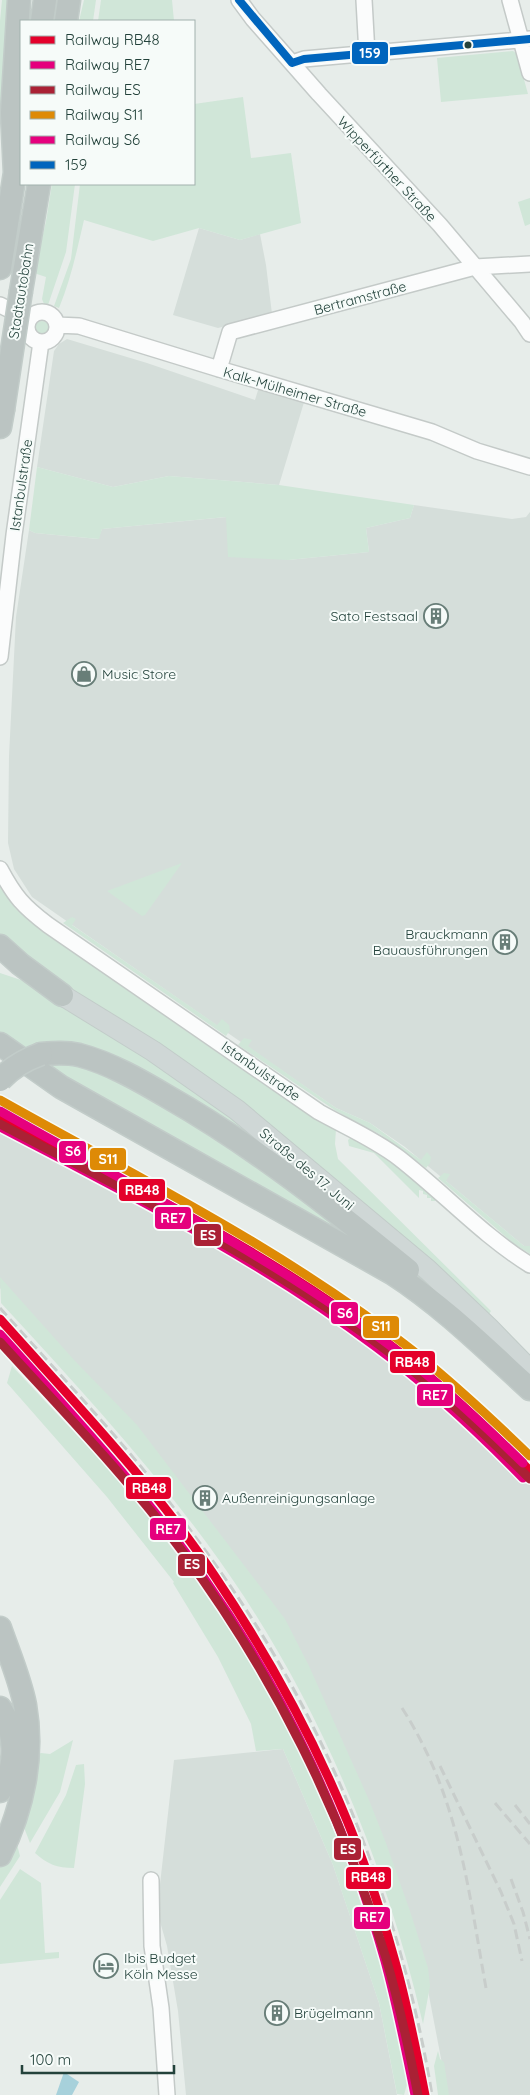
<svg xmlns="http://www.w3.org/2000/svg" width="530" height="2095" font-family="Quicksand,sans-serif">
<rect width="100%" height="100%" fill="#e7edea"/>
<!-- built -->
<path fill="#d5deda" d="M 199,228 L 240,240 L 260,234 L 266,265 L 272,314 L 218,328 L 173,315 Z
M 67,339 L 147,363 L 255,400 L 259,387 L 305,399 L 279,485 L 169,476 L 113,487 L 37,467 L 54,351 L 59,344 Z
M 414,505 L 512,519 L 526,517 L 530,512 L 530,1246 L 524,1246 L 405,1147 L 370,1123 L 336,1108 L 32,897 L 14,869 L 8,843 L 9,756 L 16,617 L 29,530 L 35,533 L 98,539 L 102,529 L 227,517 L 288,560 L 369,552 L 366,528 L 410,518 Z
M 0,1127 L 206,1237 L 346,1325 L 458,1415 L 530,1484 L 530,2095 L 448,2095 L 426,1980 L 367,1800 L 212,1527 L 0,1288 Z
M 283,1749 L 333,1865 L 379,2003 L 397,2095 L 186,2095 L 178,2011 L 167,1946 L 157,1911 L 174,1760 Z"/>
<!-- green -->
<path fill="#d0e6d8" d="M 2,0 L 12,0 L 0,121 L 0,21 Z
M 84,0 L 96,0 L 93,21 L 79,21 Z
M 101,0 L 172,0 L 174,21 L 98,21 Z
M 513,51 L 517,54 L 528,94 L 441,102 L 437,58 Z
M 243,97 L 251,158 L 291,153 L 301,223 L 240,240 L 199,228 L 153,241 L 84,220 C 77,250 71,279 59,308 L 54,306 L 71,259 L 80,184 L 194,184 L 194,104 Z
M 52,184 L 75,184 L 66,252 L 48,305 L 44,304 L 42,299 L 46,277 L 34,273 L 46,221 Z
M 530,198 L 530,224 L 525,226 L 518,202 Z
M35 328a7 7 0 1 1 14 0a7 7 0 1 1-14 0Z
M 37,467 L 113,487 L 169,476 L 279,485 L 414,505 L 410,518 L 366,528 L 369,552 L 288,560 L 228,557 L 226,517 L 102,529 L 99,539 L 35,533 L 29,530 Z
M 182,863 L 145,915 L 142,916 L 107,891 Z
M 0,887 L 16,909 L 42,931 L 221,1055 L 336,1129 L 335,1144 L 338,1159 L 491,1311 L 489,1314 L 530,1355 L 530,1363 L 432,1267 L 36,969 L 7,943 L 0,934 Z
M 72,917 L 76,919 L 72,925 L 217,1025 L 222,1019 L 229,1025 L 230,1030 L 226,1036 L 63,923 Z
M 0,973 L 21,980 L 63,1001 L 233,1116 L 422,1277 L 154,1082 L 29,1050 L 0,1037 Z
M 244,1038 L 252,1040 L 248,1046 L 336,1108 L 370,1123 L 421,1160 L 427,1152 L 431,1157 L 430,1163 L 426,1168 L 381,1135 L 336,1111 L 238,1045 Z
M 62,1059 L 108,1074 L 196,1119 L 394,1263 L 35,1064 Z
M 351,1137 L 394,1164 L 435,1198 L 435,1201 L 431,1201 L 431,1198 L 427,1198 L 427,1195 L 423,1194 L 423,1191 L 419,1190 L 419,1198 L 374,1153 L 349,1146 L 348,1140 Z
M 444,1173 L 450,1174 L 446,1181 L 524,1246 L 530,1246 L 530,1254 L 513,1243 L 438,1178 Z
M 0,1277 L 75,1361 L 137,1425 L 285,1619 L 309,1666 L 369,1800 L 386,1843 L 411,1914 L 428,1968 L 430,1986 L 423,2024 C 383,1852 312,1685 206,1542 C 144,1458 72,1380 1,1303 Z
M 12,1366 L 123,1484 L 190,1572 L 233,1635 L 269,1695 L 308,1767 L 342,1846 L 374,1937 L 402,2036 L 410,2073 L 404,2095 L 397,2094 L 379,2003 L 333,1865 L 283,1749 L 256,1751 L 251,1724 L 218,1657 L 173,1583 L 174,1582 L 107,1497 L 7,1383 Z
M 73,1740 L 60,1792 L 30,1843 L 23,1825 L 35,1756 L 41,1753 L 50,1754 Z
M 84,1764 L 85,1784 L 74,1868 C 57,1868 47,1864 35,1853 L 66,1795 L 76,1765 Z
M 15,1837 L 20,1856 L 0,1887 L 0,1865 Z
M 20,1869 L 41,1883 L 45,1953 L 59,1952 L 59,1958 L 0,1964 L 0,1900 Z
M 438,2051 L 440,2059 L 444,2062 L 449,2095 L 438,2095 L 434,2066 Z"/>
<!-- water -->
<path fill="#a7d1db" d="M 64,2072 L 79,2082 L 72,2095 L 56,2095 Z"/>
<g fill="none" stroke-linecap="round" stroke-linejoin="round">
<defs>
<path id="minor" d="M 239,0 L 253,19 L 319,94 L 440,225 L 522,322 L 530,334
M 364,0 L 367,54
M 510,0 L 530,73
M 292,63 L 304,59 L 530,39
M 0,305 L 24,317
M27 327a15 15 0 1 1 30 0a15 15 0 1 1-30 0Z
M 57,325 L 79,326 L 219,369 L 432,432 L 477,451 L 530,467
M 219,369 L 230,332 L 475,267 L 530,264
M 0,657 L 14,535 L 41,342
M 0,869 C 15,897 23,906 48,925 L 319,1112 C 346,1127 374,1139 399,1158 C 444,1193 482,1235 530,1265
M 151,1880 L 152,1946 L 161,2008 L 167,2095"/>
<path id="major" d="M 62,995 L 153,1051 L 237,1110 L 428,1270 L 489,1328 L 530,1370"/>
<path id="highway" d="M 42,21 L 45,0
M 66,21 L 69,0
M 15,173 L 12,113 L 19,0
M 0,268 L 17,160
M 21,291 L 39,184
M 0,427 L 3,410
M 0,946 L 20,964 L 62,995
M 0,1044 L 61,1087 L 392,1273 C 443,1306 485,1348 530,1389
M 41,1054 C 54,1053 66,1052 79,1055 C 110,1063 141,1081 168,1097 C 254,1146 331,1207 408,1270
M 0,1628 C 9,1654 20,1679 25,1705 C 34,1756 23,1809 0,1855
M 0,1708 C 16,1732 18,1767 0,1791"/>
</defs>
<!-- minor casing -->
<use href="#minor" stroke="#c4cac8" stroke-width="18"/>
<!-- major casing -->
<use href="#major" stroke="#c2ccc9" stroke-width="22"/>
<!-- highway casing -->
<use href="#highway" stroke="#c2ccc9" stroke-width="25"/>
<!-- minor -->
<use href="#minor" stroke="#fbfcfc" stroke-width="15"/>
<!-- major -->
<use href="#major" stroke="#cfd7d6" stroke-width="20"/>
<!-- highway -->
<use href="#highway" stroke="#bbc4c2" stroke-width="22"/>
<!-- rail -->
<path stroke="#c8cdcb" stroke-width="3" stroke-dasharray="10 5" stroke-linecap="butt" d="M 0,1308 C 64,1380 132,1450 188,1527 C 212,1559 235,1592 256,1625 C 344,1764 406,1934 432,2095
M 402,1708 C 459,1797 468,1888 486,1988
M 440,1766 L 501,1892 L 514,1924 L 522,1961
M 495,1803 L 530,1844
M 515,1805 L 530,1824
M 511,1879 L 523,1912 L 530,1939"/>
<defs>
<path id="highway-bridge" d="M 3,410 L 21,291
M 0,1080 C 12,1067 24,1060 41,1054"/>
</defs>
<!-- highway-bridge casing -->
<use href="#highway-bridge" stroke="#c2ccc9" stroke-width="25" stroke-linecap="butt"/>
<!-- highway-bridge -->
<use href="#highway-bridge" stroke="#bbc4c2" stroke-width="22"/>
<defs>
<path id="bus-1" d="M 239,0 L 292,63 L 304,59 L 530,39"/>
</defs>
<!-- bus-1 casing -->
<use href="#bus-1" stroke="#f6fbf9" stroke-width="11"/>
<!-- bus-1 -->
<use href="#bus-1" stroke="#0065bd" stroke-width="8"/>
<defs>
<path id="rail-1" d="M 0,1116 C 130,1184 263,1250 381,1338 C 435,1378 483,1423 530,1471
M 0,1319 C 74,1402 152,1483 214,1575 C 293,1692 357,1822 394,1958 C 407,2003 416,2049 425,2095"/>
<path id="rail-2" d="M 0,1127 C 128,1194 260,1259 376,1347 C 429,1386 477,1431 523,1478
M 0,1334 C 71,1413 143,1491 204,1578 C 285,1693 347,1826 385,1961 C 397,2005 406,2050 415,2095"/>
<path id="rail-3" d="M 0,1124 C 141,1199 288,1270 413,1371 C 455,1405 492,1441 530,1479
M 0,1342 C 62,1410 127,1477 182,1551 C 273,1673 342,1813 386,1958 C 399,2003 409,2049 418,2095"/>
<path id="rail-4" d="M 0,1100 C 139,1178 286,1251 412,1350 C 453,1383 492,1419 530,1456"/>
<path id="rail-5" d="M 0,1111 C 137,1189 280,1260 405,1357 C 447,1390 485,1426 523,1463"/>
</defs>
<!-- rail-1 casing -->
<use href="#rail-1" stroke="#f6fbf9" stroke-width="12"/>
<!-- rail-2 casing -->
<use href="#rail-2" stroke="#f6fbf9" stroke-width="12"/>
<!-- rail-3 casing -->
<use href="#rail-3" stroke="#f6fbf9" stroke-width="12"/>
<!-- rail-4 casing -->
<use href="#rail-4" stroke="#f6fbf9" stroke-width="12"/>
<!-- rail-5 casing -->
<use href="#rail-5" stroke="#f6fbf9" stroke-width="12"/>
<!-- rail-1 -->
<use href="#rail-1" stroke="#e4002b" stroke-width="9"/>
<!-- rail-2 -->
<use href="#rail-2" stroke="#e5007d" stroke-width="9"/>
<!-- rail-3 -->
<use href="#rail-3" stroke="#aa2135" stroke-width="9"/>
<!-- rail-4 -->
<use href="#rail-4" stroke="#de8a06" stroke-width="9"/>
<!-- rail-5 -->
<use href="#rail-5" stroke="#e6007e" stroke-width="9"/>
</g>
<!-- icons -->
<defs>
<symbol id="building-ring" viewBox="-11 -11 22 22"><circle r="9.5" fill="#f6fbf9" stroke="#687e78" stroke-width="1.5"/><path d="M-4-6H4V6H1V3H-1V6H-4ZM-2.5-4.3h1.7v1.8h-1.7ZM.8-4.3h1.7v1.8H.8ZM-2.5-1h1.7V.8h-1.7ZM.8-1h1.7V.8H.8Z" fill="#687e78"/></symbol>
<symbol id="shop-ring" viewBox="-11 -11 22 22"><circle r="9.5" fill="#f6fbf9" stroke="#687e78" stroke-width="1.5"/><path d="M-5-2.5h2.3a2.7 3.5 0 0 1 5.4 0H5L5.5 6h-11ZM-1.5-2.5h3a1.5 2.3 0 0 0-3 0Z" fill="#687e78"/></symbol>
<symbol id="hotel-ring" viewBox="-11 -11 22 22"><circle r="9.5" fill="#f6fbf9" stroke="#687e78" stroke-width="1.5"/><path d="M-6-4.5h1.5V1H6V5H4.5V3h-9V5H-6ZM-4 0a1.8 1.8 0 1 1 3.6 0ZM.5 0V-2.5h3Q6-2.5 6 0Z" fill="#687e78"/></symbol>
</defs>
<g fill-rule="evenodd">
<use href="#building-ring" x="422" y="602" width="28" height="28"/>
<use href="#shop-ring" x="70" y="660" width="28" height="28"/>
<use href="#building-ring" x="491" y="928" width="28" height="28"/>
<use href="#building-ring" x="191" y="1484" width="28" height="28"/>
<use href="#hotel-ring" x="92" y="1952" width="28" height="28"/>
<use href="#building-ring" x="263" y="1999" width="28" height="28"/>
</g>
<!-- markers -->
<circle fill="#23423b" stroke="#f6fbf9" stroke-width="2" cx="468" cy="45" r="4.5"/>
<g text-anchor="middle" stroke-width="4" stroke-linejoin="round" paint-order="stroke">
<!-- street labels -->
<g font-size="14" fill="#23423b" stroke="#f6fbf9">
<text transform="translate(387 169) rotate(47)" y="5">Wipperfürther Straße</text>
<text transform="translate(21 291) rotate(-81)" y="5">Stadtautobahn</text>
<text transform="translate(360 298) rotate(-15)" y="5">Bertramstraße</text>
<text transform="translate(295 392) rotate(16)" y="5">Kalk-Mülheimer Straße</text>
<text transform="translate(21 485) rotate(-82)" y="5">Istanbulstraße</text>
<text transform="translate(261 1071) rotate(35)" y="5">Istanbulstraße</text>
<text transform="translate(307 1169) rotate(40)" y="5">Straße des 17. Juni</text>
</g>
<!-- poi labels -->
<g font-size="14" fill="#23423b" stroke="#f6fbf9" text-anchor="start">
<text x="418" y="621" text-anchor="end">Sato Festsaal</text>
<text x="102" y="679">Music Store</text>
<text x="488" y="939" text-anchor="end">Brauckmann<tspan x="488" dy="16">Bauausführungen</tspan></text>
<text x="222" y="1503">Außenreinigungsanlage</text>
<text x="124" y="1963">Ibis Budget<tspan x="124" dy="16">Köln Messe</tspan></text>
<text x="294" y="2018">Brügelmann</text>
</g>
</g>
<g stroke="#f6fbf9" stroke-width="2">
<rect x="351" y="41" width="38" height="24" rx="5" fill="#0065bd"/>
<rect x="58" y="1140" width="29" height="24" rx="5" fill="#e6007e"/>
<rect x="89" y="1147" width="38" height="24" rx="5" fill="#de8a06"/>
<rect x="118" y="1178" width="48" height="24" rx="5" fill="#e4002b"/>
<rect x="154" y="1206" width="38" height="24" rx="5" fill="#e5007d"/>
<rect x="193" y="1223" width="29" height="24" rx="5" fill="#aa2135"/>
<rect x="330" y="1301" width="29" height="24" rx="5" fill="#e6007e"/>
<rect x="362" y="1315" width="38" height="24" rx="5" fill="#de8a06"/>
<rect x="389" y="1350" width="47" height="24" rx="5" fill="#e4002b"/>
<rect x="416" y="1383" width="38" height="24" rx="5" fill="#e5007d"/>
<rect x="125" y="1476" width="47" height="24" rx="5" fill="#e4002b"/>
<rect x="149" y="1517" width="38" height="24" rx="5" fill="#e5007d"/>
<rect x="177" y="1553" width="29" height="24" rx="5" fill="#aa2135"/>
<rect x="333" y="1837" width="29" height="24" rx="5" fill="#aa2135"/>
<rect x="345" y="1866" width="47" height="24" rx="5" fill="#e4002b"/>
<rect x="353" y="1906" width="38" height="24" rx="5" fill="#e5007d"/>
</g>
<g font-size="14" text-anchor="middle" font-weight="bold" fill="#fff">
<text x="370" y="58">159</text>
<text x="73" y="1156">S6</text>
<text x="108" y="1164">S11</text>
<text x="142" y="1195">RB48</text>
<text x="173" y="1223">RE7</text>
<text x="208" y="1240">ES</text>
<text x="345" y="1318">S6</text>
<text x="381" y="1331">S11</text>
<text x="412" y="1367">RB48</text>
<text x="435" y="1400">RE7</text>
<text x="149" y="1493">RB48</text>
<text x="168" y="1534">RE7</text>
<text x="192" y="1569">ES</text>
<text x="348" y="1854">ES</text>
<text x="368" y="1882">RB48</text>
<text x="372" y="1922">RE7</text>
</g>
<!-- legend -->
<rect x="20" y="20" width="175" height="165" fill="#f6fbf9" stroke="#a2b1ad"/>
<rect x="30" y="36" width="25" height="8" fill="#e4002b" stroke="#a2b1ad"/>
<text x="65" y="45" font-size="15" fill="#23423b">Railway RB48</text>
<rect x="30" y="61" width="25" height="8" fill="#e5007d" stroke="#a2b1ad"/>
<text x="65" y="70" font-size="15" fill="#23423b">Railway RE7</text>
<rect x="30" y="86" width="25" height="8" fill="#aa2135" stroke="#a2b1ad"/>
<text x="65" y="95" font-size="15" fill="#23423b">Railway ES</text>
<rect x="30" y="111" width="25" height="8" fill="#de8a06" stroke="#a2b1ad"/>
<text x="65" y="120" font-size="15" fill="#23423b">Railway S11</text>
<rect x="30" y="136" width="25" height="8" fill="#e6007e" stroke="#a2b1ad"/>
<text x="65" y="145" font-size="15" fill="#23423b">Railway S6</text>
<rect x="30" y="161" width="25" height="8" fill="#0065bd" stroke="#a2b1ad"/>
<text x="65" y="170" font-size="15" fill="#23423b">159</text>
<!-- scale -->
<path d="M22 2065v8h152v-8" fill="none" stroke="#23423b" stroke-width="2.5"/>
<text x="30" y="2065" font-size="15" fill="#23423b" stroke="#f6fbf9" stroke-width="4" paint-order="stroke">100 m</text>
</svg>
